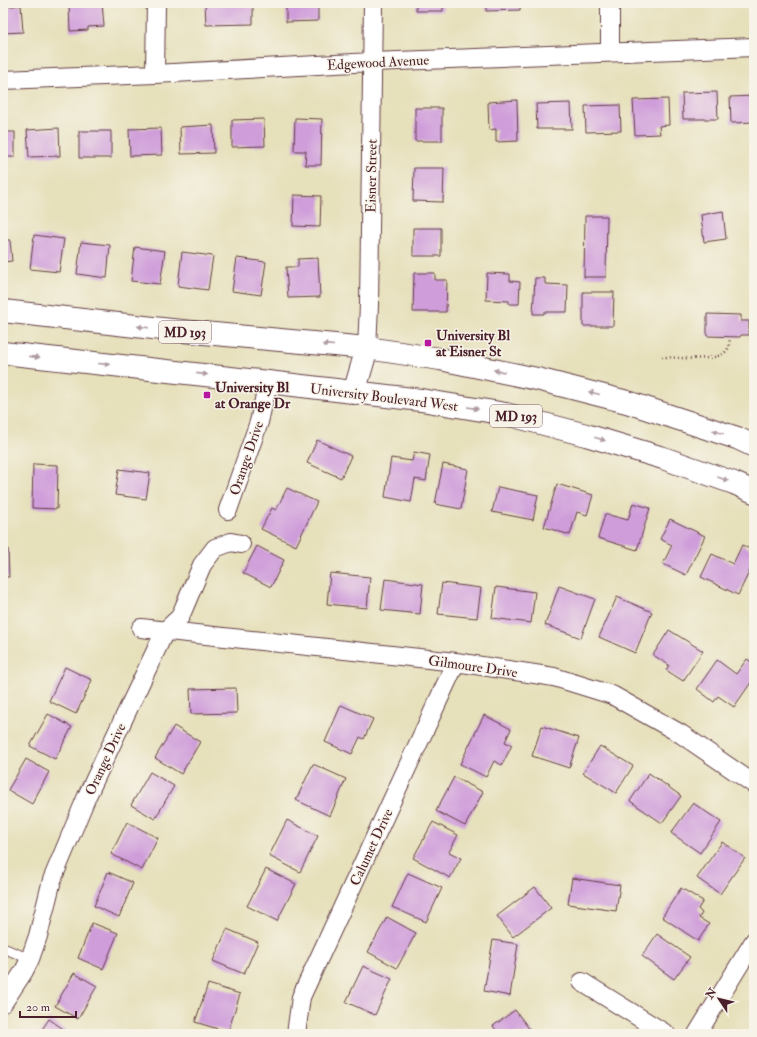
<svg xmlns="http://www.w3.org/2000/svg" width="757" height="1037" font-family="'IM FELL Double Pica',serif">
<rect width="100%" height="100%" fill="#f7f3e8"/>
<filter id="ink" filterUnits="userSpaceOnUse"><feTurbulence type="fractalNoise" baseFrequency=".025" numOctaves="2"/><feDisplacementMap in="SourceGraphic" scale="8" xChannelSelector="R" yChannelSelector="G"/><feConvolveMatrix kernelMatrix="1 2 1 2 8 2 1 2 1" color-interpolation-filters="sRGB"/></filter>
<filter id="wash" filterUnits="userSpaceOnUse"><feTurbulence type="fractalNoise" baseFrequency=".012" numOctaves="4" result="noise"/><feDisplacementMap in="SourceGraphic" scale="16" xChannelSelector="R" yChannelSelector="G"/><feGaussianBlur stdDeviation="0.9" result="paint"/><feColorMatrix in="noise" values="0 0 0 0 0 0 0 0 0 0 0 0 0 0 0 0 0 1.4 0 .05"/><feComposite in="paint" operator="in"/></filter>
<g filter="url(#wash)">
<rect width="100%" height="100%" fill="#e6e0bb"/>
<g id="blocks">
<!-- building -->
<path fill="#cf9dda" d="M 89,3 L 102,3 L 104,26 L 88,27 L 88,30 L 70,31 L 69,4 Z
M 205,3 L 253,3 L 253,24 L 206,25 Z
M 286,3 L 318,3 L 318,21 L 286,22 Z
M 416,3 L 443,3 L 443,11 L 416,11 Z
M 486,3 L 520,3 L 520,10 L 486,11 Z
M 21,5 L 23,32 L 3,33 L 3,7 Z
M 717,92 L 718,119 L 683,119 L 682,93 Z
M 754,96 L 754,122 L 731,123 L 730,97 Z
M 668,99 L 669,125 L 659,126 L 660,134 L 635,135 L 633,100 Z
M 517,100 L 518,141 L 496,142 L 496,129 L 489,130 L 488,102 Z
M 571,103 L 572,129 L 537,129 L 536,104 Z
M 620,105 L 621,131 L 586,132 L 585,106 Z
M 415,108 L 442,108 L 442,141 L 415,141 Z
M 295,118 L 322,119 L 321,165 L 305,165 L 306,151 L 294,151 Z
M 264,119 L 265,146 L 232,147 L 232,120 Z
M 213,125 L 214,153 L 181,154 L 180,127 Z
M 59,128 L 60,156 L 29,157 L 27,130 Z
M 161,128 L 162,155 L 130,156 L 129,129 Z
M 79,131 L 111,131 L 111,158 L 79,158 Z
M 3,132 L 15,132 L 15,157 L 3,157 Z
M 414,168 L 444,168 L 443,202 L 413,201 Z
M 294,195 L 321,196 L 320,227 L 293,226 Z
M 723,211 L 726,239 L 704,242 L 701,215 Z
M 585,216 L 607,216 L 606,277 L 584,277 Z
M 413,228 L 441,228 L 441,256 L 413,256 Z
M 34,235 L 64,239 L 59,272 L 30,269 Z
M 3,240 L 10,240 L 12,261 L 3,262 Z
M 81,242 L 110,245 L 107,278 L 77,274 Z
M 135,247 L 165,251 L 160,284 L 131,281 Z
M 182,252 L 213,256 L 208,290 L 178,286 Z
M 237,258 L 266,262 L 261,295 L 232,291 Z
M 318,258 L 320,297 L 288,298 L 286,267 L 298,267 L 298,259 Z
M 414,273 L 435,273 L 435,280 L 447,280 L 446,312 L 413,312 Z
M 487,273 L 510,274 L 510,281 L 520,282 L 519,304 L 509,304 L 509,301 L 486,300 Z
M 535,278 L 545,278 L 545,284 L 568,285 L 567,312 L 544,312 L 544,314 L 533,314 Z
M 583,292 L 614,292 L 613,326 L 583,326 Z
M 707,314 L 741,315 L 741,321 L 749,321 L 749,335 L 741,335 L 740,337 L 707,336 Z
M 317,440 L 351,456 L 341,478 L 307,463 Z
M 414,452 L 430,455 L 426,481 L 415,479 L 411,502 L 385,497 L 391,458 L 412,461 Z
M 33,464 L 58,465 L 57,509 L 32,508 Z
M 443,464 L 468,469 L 461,509 L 435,504 Z
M 119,469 L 150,473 L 146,499 L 115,495 Z
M 557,484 L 593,495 L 587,515 L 577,512 L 570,535 L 544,527 Z
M 498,487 L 538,495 L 533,520 L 492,512 Z
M 287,488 L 317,502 L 296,546 L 261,529 L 272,508 L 276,510 Z
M 633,503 L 650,508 L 637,550 L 598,538 L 605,514 L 628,520 Z
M 670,519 L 705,536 L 686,575 L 663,564 L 672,545 L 660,539 Z
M 742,545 L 754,551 L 754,562 L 738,595 L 701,577 L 712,554 L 733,564 Z
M 257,546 L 284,560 L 271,587 L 243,573 Z
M 3,548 L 8,548 L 9,577 L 3,577 Z
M 330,573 L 370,577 L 367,608 L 327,604 Z
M 385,579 L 423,584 L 420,614 L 381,610 Z
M 442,583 L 481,588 L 477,618 L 438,614 Z
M 559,586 L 595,599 L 581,638 L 545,625 Z
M 496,587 L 535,592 L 531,623 L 492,618 Z
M 617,597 L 652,612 L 635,653 L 599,637 Z
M 669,630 L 703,651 L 683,681 L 666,670 L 669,665 L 653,655 Z
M 747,659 L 754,664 L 754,678 L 734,707 L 718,696 L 714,702 L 697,689 L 717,660 L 736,674 Z
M 65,667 L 92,680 L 76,714 L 49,701 Z
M 236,688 L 237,713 L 191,714 L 190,689 Z
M 341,705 L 373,719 L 364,739 L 360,737 L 352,754 L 325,742 Z
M 48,714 L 72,727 L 55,759 L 30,746 Z
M 484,715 L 511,729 L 505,742 L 512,745 L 502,765 L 494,761 L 486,777 L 460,764 Z
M 174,726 L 200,742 L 181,774 L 155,758 Z
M 542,726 L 579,738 L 569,768 L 532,756 Z
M 600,746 L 633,766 L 616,793 L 583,773 Z
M 26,759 L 49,772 L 32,804 L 8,790 Z
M 313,764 L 346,779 L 330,816 L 296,800 Z
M 150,772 L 174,786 L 155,819 L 131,805 Z
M 649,773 L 681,796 L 662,823 L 630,801 Z
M 454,777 L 483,792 L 465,826 L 436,811 Z
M 693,803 L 721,822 L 700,853 L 671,833 Z
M 287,820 L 318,836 L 300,872 L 269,856 Z
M 127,822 L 158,838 L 142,870 L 111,854 Z
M 433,822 L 458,835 L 449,852 L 461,858 L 450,878 L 413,858 Z
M 722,842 L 745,858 L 720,894 L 697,878 Z
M 266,869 L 296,884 L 277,921 L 247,906 Z
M 108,872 L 133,883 L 119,917 L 94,906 Z
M 408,873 L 442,888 L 426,922 L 392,907 Z
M 572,878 L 620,885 L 616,911 L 568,904 Z
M 535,887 L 551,908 L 513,937 L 497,916 Z
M 681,888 L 703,901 L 698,909 L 702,913 L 699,918 L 709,924 L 698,941 L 662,917 Z
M 387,917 L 416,933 L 397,968 L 368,952 Z
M 92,923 L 118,933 L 103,969 L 78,958 Z
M 227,929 L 258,942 L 244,974 L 213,961 Z
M 657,934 L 690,957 L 674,979 L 642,956 Z
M 493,940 L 518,944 L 510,996 L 484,991 Z
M 363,966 L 392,979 L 375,1015 L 346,1002 Z
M 74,973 L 97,986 L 78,1019 L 55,1006 Z
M 208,984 L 240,994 L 228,1032 L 195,1022 Z
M 515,1010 L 533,1034 L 499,1034 L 493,1026 Z
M 49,1019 L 69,1033 L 68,1034 L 39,1034 Z"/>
</g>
</g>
<g filter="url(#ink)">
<use href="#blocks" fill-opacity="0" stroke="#613c41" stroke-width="1"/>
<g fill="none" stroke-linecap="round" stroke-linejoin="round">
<defs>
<path id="service" d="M 3,948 L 30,959"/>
<path id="minor" d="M 610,53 L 610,3
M 155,74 L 156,3
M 3,80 L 155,74 L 372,62 L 754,47
M 367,348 L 369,305 L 373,3
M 228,510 L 259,422 L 268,382
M 141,628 L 456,662 L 554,677 L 612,695 L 681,734 L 754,784
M 582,982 L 666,1034
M 3,1003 L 24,971 L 30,959 L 38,936 L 52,880 L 87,796 L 165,631 L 180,617 L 202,565 L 215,548 L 231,542 L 241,544
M 296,1034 L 301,997 L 456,662
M 697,1034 L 754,941"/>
<path id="primary" d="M 3,311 L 171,330 L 367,348 L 440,359 L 537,379 L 627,402 L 737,438 L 754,446
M 3,353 L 268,382 L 421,400 L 506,414 L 586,435 L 663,458 L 734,483 L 754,492
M 354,393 L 367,348"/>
</defs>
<!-- service casing -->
<use href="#service" stroke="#613c41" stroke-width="11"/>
<!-- minor casing -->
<use href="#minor" stroke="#613c41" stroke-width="20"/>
<!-- primary casing -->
<use href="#primary" stroke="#613c41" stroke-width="24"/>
<!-- path -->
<path stroke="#613c41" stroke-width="2.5" stroke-dasharray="1 3" stroke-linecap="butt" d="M 662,357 C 677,357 722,364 728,348 C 730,346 729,341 730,339"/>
<!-- service -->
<use href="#service" stroke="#fff" stroke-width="9"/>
<!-- minor -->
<use href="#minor" stroke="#fff" stroke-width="18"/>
<!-- primary -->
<use href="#primary" stroke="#fff" stroke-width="22"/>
</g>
<!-- one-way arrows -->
<defs><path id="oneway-solid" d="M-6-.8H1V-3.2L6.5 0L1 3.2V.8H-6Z"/></defs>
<g fill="#ae9aa0">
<use href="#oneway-solid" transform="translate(143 327) rotate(-173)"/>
<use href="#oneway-solid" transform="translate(328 345) rotate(-175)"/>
<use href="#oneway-solid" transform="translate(34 357) rotate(7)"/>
<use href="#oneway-solid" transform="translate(104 364) rotate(5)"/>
<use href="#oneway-solid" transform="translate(499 371) rotate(-169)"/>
<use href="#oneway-solid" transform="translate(202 374) rotate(6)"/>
<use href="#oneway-solid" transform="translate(594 393) rotate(-166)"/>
<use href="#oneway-solid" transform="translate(473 408) rotate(9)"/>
<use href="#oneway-solid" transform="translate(718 432) rotate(-162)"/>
<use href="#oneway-solid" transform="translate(600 439) rotate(17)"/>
<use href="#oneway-solid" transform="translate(723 479) rotate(19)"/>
</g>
</g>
<!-- markers -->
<g fill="#b5179e" stroke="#f7f3e8" stroke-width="1.5">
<rect x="424" y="339" width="8" height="8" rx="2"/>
<rect x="203" y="391" width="8" height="8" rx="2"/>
</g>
<g text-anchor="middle" stroke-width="3" stroke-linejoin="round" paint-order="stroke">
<!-- shield labels -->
<g fill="#f7f3e8" stroke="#7e5f64" stroke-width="1">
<rect x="159" y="321" width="52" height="22" rx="3"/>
<rect x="490" y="405" width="52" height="22" rx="3"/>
</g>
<g font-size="13" font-weight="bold" fill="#4a1f2b">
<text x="185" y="337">MD 193</text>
<text x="516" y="421">MD 193</text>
</g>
<!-- street labels -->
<g font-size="14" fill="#4a1f2b" stroke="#f7f3e8">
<text transform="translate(378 62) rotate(-3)" y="5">Edgewood Avenue</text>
<text transform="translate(371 176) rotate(-89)" y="5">Eisner Street</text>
<text transform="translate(384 397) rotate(7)" y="5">University Boulevard West</text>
<text transform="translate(246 458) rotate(-71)" y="5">Orange Drive</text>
<text transform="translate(473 666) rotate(8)" y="5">Gilmoure Drive</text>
<text transform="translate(105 759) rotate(-65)" y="5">Orange Drive</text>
<text transform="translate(371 847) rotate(-65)" y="5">Calumet Drive</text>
</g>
<!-- poi labels -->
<g font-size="14" font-weight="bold" fill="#4a1f2b" stroke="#f7f3e8" text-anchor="start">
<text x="436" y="340">University Bl<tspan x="436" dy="16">at Eisner St</tspan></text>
<text x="215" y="392">University Bl<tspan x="215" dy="16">at Orange Dr</tspan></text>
</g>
</g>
<!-- margin -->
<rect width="757" height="1037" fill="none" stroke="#f7f3e8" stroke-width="16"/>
<!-- north arrow -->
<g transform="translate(719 999) rotate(305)" stroke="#f7f3e8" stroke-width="3" paint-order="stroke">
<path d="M0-3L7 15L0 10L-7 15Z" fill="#4a1f2b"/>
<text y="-6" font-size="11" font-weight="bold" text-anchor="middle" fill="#4a1f2b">N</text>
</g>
<!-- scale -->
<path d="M20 1011v6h56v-6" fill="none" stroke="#4a1f2b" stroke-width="2"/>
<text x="26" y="1011" font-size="12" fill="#4a1f2b" stroke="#f7f3e8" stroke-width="3" paint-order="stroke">20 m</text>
</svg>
